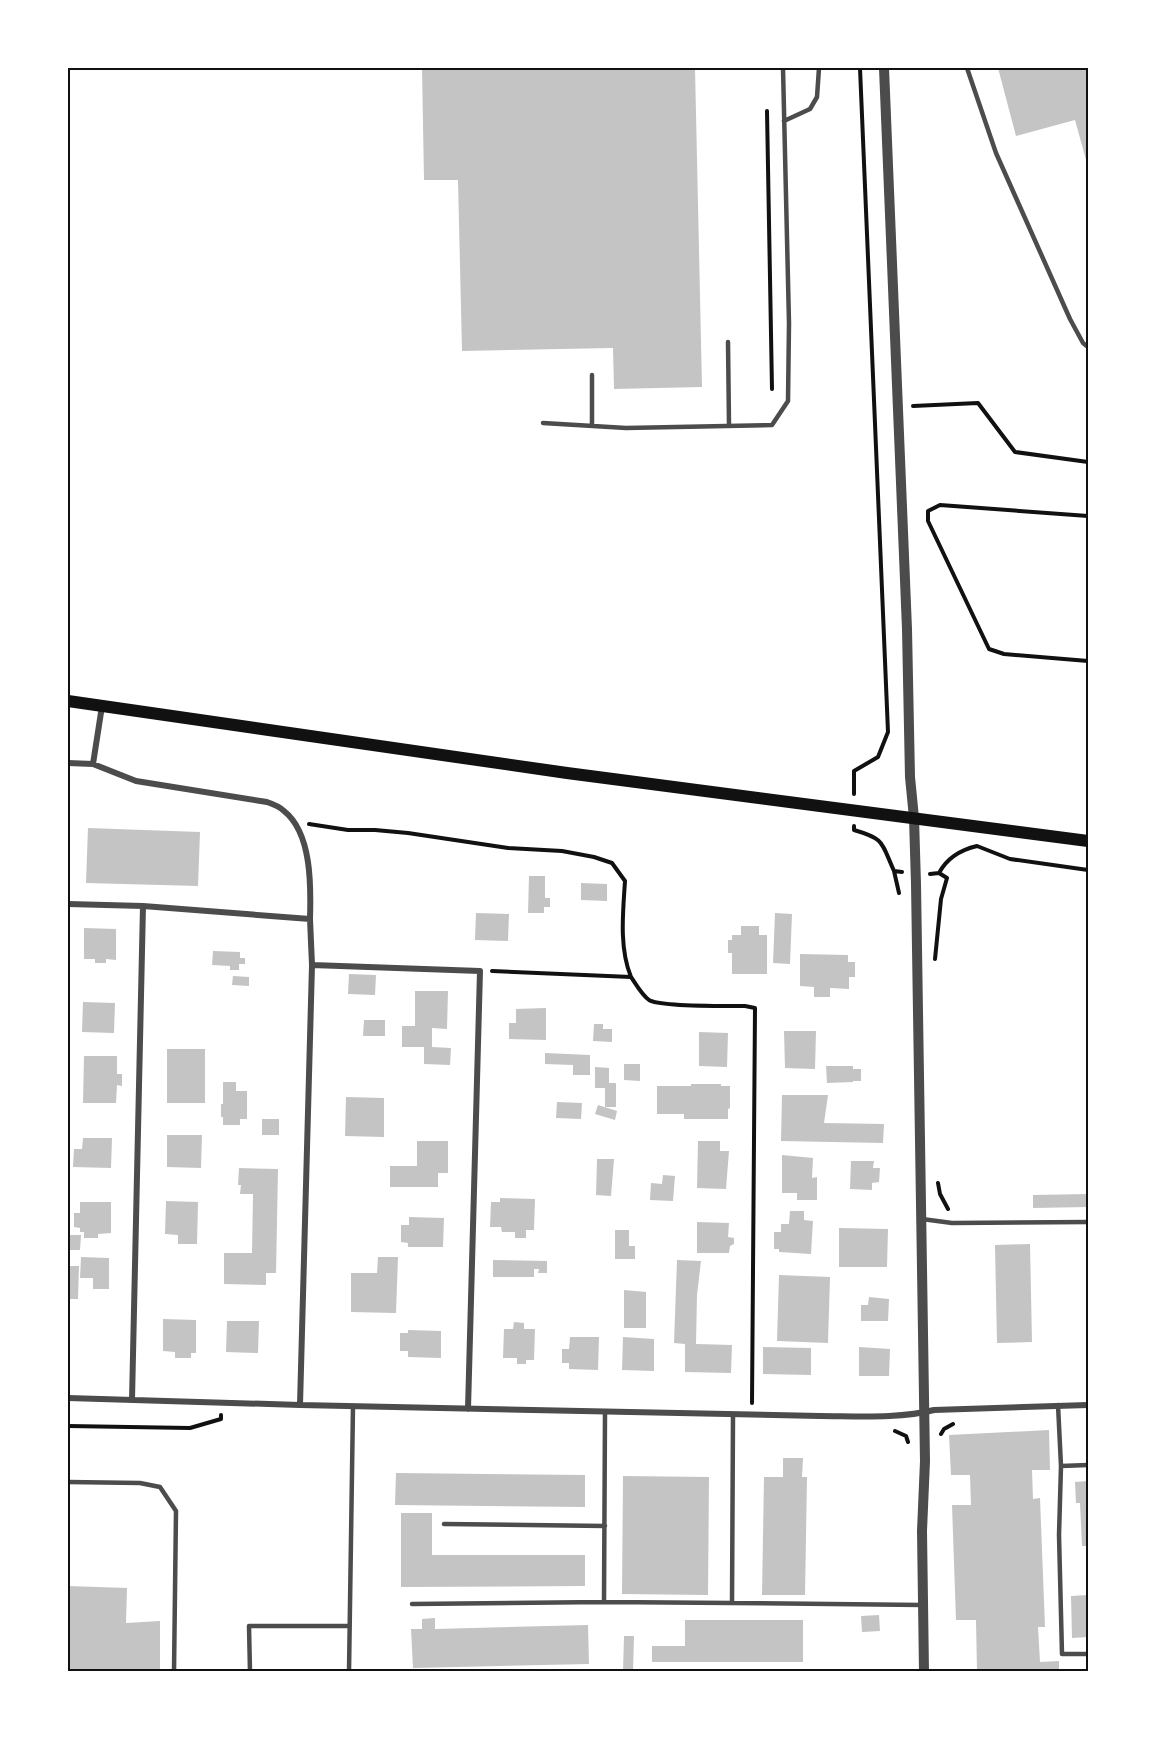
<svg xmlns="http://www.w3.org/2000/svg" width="1156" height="1739" font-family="Signika,sans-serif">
<rect width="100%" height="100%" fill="#fff"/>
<!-- building -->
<path fill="#c4c4c4" d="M 422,68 L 695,68 L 702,387 L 614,389 L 613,348 L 462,351 L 458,180 L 424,180 Z
M 998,68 L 1088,68 L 1088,167 L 1075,120 L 1016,136 Z
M 88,828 L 200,832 L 198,886 L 86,883 Z
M 529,876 L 545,876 L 545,898 L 550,898 L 550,907 L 544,907 L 544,913 L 528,913 Z
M 581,883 L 607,884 L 607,901 L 581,900 Z
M 476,913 L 509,914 L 508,941 L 475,940 Z
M 775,913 L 792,914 L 790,964 L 773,963 Z
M 741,926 L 759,926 L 759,935 L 767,935 L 767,974 L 732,974 L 732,953 L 728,953 L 728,940 L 732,940 L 732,935 L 741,935 Z
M 84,928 L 116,929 L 116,960 L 106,959 L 106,963 L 95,963 L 95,959 L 84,959 Z
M 213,951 L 240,952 L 240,958 L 245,958 L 245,964 L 239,964 L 239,970 L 230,970 L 230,966 L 212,965 Z
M 800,954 L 848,955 L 848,962 L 855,962 L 855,977 L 849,977 L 849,989 L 830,988 L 830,997 L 814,997 L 814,987 L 800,986 Z
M 349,974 L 376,975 L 375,995 L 348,994 Z
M 233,976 L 249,977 L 249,986 L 232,985 Z
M 415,991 L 448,991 L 447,1029 L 432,1028 L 432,1047 L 451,1048 L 450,1065 L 424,1064 L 424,1047 L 402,1047 L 402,1026 L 415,1026 Z
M 83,1002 L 115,1003 L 114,1033 L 82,1032 Z
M 546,1008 L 546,1040 L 509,1039 L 509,1023 L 516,1023 L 516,1009 Z
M 364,1020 L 385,1020 L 385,1036 L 363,1036 Z
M 594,1024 L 603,1024 L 603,1029 L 612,1029 L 612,1042 L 593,1041 Z
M 784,1031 L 816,1031 L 815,1069 L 785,1068 Z
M 699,1032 L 728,1033 L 727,1067 L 699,1066 Z
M 167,1049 L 205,1049 L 205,1103 L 167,1103 Z
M 545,1053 L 590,1055 L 590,1075 L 573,1075 L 573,1065 L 545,1064 Z
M 84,1056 L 117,1056 L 117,1074 L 122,1074 L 122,1086 L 117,1085 L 116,1103 L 83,1103 Z
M 624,1064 L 640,1064 L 640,1081 L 624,1080 Z
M 826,1066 L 853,1066 L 853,1069 L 861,1069 L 861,1081 L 853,1081 L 853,1082 L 827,1083 Z
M 595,1067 L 609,1068 L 609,1083 L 616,1083 L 616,1107 L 605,1107 L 605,1088 L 595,1088 Z
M 223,1082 L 236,1082 L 236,1091 L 247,1091 L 247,1119 L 240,1119 L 240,1125 L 223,1125 L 223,1117 L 221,1117 L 221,1104 L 223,1104 Z
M 691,1084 L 721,1084 L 721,1086 L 730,1086 L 730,1108 L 728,1109 L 728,1119 L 684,1119 L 684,1114 L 657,1114 L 657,1086 L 691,1086 Z
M 782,1095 L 828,1095 L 824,1123 L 884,1124 L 883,1143 L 781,1141 Z
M 346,1097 L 384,1098 L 384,1137 L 345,1136 Z
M 557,1102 L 582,1103 L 581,1119 L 556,1118 Z
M 598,1105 L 617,1111 L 615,1120 L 595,1114 Z
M 262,1119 L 279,1119 L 279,1135 L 262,1135 Z
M 167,1135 L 202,1135 L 201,1168 L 167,1167 Z
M 83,1138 L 112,1138 L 111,1168 L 73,1167 L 74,1149 L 82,1149 Z
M 417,1141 L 448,1141 L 448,1173 L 438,1173 L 438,1187 L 390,1187 L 390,1166 L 417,1166 Z
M 698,1141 L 720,1141 L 720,1151 L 729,1151 L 726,1189 L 697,1188 Z
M 782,1155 L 813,1158 L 812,1178 L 817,1177 L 817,1200 L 797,1200 L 797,1193 L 782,1193 Z
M 597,1159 L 614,1159 L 611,1196 L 596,1195 Z
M 851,1161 L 874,1161 L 873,1168 L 880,1168 L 879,1182 L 872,1183 L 872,1190 L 850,1189 Z
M 239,1168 L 278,1169 L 276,1273 L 266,1273 L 266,1285 L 224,1284 L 224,1253 L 252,1253 L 253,1194 L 240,1194 L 241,1185 L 238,1185 Z
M 663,1175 L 675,1176 L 673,1201 L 650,1200 L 651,1183 L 662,1184 Z
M 1088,1194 L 1088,1207 L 1033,1208 L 1033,1195 Z
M 500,1198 L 535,1199 L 534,1230 L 526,1230 L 526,1238 L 515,1238 L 515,1232 L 502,1232 L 501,1227 L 490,1227 L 491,1202 L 500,1202 Z
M 166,1201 L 198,1202 L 197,1244 L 178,1244 L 178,1235 L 165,1234 Z
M 80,1202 L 111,1202 L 111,1233 L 98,1234 L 98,1238 L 84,1238 L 84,1232 L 80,1232 L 80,1228 L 74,1227 L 74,1213 L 80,1213 Z
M 790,1211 L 804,1211 L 804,1220 L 813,1221 L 811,1254 L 779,1252 L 779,1249 L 774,1249 L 774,1232 L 781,1232 L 781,1224 L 789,1224 Z
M 409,1217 L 444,1218 L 443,1247 L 408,1247 L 408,1243 L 401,1242 L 401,1225 L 409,1225 Z
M 697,1222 L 729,1223 L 728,1237 L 734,1238 L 734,1244 L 730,1246 L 729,1253 L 697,1253 Z
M 839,1228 L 888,1229 L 887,1267 L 839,1267 Z
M 615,1230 L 629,1230 L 629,1246 L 635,1246 L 635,1259 L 615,1259 Z
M 68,1235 L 81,1235 L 80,1250 L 68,1250 Z
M 1030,1244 L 1032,1342 L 997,1343 L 995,1245 Z
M 81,1257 L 109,1258 L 109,1289 L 93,1289 L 93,1278 L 80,1278 Z
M 378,1257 L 398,1257 L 396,1313 L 351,1312 L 351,1273 L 377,1273 Z
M 493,1260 L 547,1261 L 547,1273 L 538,1273 L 539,1269 L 534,1269 L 534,1277 L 493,1277 Z
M 677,1260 L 701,1261 L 697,1295 L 696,1344 L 732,1345 L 731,1373 L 685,1372 L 685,1344 L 674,1343 Z
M 68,1266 L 79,1266 L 78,1299 L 68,1299 Z
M 779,1275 L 830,1277 L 828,1343 L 777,1341 Z
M 624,1290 L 646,1292 L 646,1328 L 624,1328 Z
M 869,1297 L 889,1299 L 888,1321 L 861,1321 L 861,1305 L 868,1305 Z
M 163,1319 L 196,1320 L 196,1353 L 191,1353 L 191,1358 L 175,1358 L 175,1352 L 163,1351 Z
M 227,1321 L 259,1321 L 258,1353 L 226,1352 Z
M 514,1322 L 524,1323 L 524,1329 L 535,1329 L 534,1360 L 526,1360 L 526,1364 L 517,1364 L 517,1358 L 503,1358 L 504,1329 L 513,1329 Z
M 408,1330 L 441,1331 L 441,1358 L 408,1357 L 408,1351 L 400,1351 L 400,1333 L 408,1333 Z
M 570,1337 L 599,1337 L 598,1370 L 569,1369 L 569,1363 L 562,1363 L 562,1349 L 569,1349 Z
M 623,1337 L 654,1339 L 654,1371 L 622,1370 Z
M 763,1347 L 811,1348 L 811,1375 L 763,1374 Z
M 859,1347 L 890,1349 L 889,1376 L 859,1376 Z
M 1049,1430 L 1050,1470 L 1032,1470 L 1033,1499 L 1040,1498 L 1045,1627 L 1038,1627 L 1040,1662 L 1059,1661 L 1059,1672 L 977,1672 L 976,1620 L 956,1620 L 952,1505 L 971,1505 L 970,1475 L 951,1475 L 949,1435 Z
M 783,1458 L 803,1458 L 802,1477 L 807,1477 L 805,1595 L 762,1595 L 764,1477 L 783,1477 Z
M 396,1473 L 585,1475 L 585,1507 L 395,1505 Z
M 623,1476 L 709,1477 L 708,1595 L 622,1594 Z
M 1088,1481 L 1088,1546 L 1082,1546 L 1080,1503 L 1076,1503 L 1075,1482 Z
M 401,1513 L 432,1513 L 432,1555 L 585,1555 L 585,1586 L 401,1587 Z
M 68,1586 L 127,1588 L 126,1623 L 160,1621 L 160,1672 L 68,1672 Z
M 1088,1595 L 1088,1637 L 1072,1638 L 1071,1596 Z
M 879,1615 L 880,1631 L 862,1632 L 861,1616 Z
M 435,1618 L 435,1629 L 588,1625 L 589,1664 L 413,1668 L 411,1629 L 422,1629 L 422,1619 Z
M 685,1620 L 803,1620 L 803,1662 L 652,1662 L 652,1646 L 685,1646 Z
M 624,1636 L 634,1636 L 633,1672 L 623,1672 Z"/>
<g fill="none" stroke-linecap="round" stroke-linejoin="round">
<!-- path -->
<path stroke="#111" stroke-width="4" d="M 767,111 L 772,389
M 913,406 L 978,403 L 1015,452 L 1088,462
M 1088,516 L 940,505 L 928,511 L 928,521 L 989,649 L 1004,654 L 1088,661
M 854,794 L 854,771 L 878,757 L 888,732 L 860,68
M 309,824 L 348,830 L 375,830 L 408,833 L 508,848 L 562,851 L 594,857 L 612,863 L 625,881 C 623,912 619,948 631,977
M 854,826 L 854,830 C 885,839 881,842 894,871 L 902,872
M 894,871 L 899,893
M 939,873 C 947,858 960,850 977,846 L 1010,859 L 1088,870
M 930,874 L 939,873 L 947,878 L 941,899 L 935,959
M 492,971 L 631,977 C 636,984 641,994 649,1000 C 660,1007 728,1006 745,1006 L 755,1008 L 752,1403
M 938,1183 L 940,1194 L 948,1209
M 68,1426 L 190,1428 L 221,1419 L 221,1415
M 895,1431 L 906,1436 L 908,1442
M 941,1434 L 944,1429 L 953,1424"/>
<!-- service -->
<path stroke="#4c4c4c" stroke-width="4.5" d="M 967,68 L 996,153 L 1070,319 L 1083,343 L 1088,347
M 784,121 L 810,109 L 817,97 L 819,68
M 728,342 L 729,425
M 543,423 L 626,428 L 772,425 L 788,401 L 789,323 L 783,68
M 592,426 L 592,375
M 922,1219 L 952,1223 L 1088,1222
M 1058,1405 L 1061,1466 L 1059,1535 L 1062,1654 L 1088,1654
M 605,1412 L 604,1602 L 732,1603
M 733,1415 L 732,1603 L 922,1605
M 1061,1466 L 1088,1465
M 68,1482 L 140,1483 L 160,1487 L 176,1511 L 174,1672
M 444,1524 L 605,1526
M 412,1604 L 604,1602
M 250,1672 L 249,1626 L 349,1626
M 349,1672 L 353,1406"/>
<!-- minor -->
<path stroke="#4c4c4c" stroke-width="6" d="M 68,763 L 93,764 L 136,781 L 267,802 C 273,804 280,807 284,811 C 312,833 311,887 310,919
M 93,764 L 102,706
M 68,904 L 143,906 L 310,919 L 312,965 L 480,971 L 468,1409
M 68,1398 L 300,1405 L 820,1416 C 855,1416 900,1419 934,1410 L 1088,1405
M 132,1400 L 143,906
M 300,1405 L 312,965"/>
<!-- tertiary -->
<path stroke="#4c4c4c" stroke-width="10" d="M 884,68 L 907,629 L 910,777 L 914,818 L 916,884 L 925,1461 L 922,1531 L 924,1672"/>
<!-- secondary -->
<path stroke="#111" stroke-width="12" d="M 68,701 L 567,773 L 1088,841"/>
</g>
<!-- border -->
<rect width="1156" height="1739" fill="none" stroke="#ffffff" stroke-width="138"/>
<rect x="69" y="69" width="1018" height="1601" fill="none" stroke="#111" stroke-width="2"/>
</svg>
